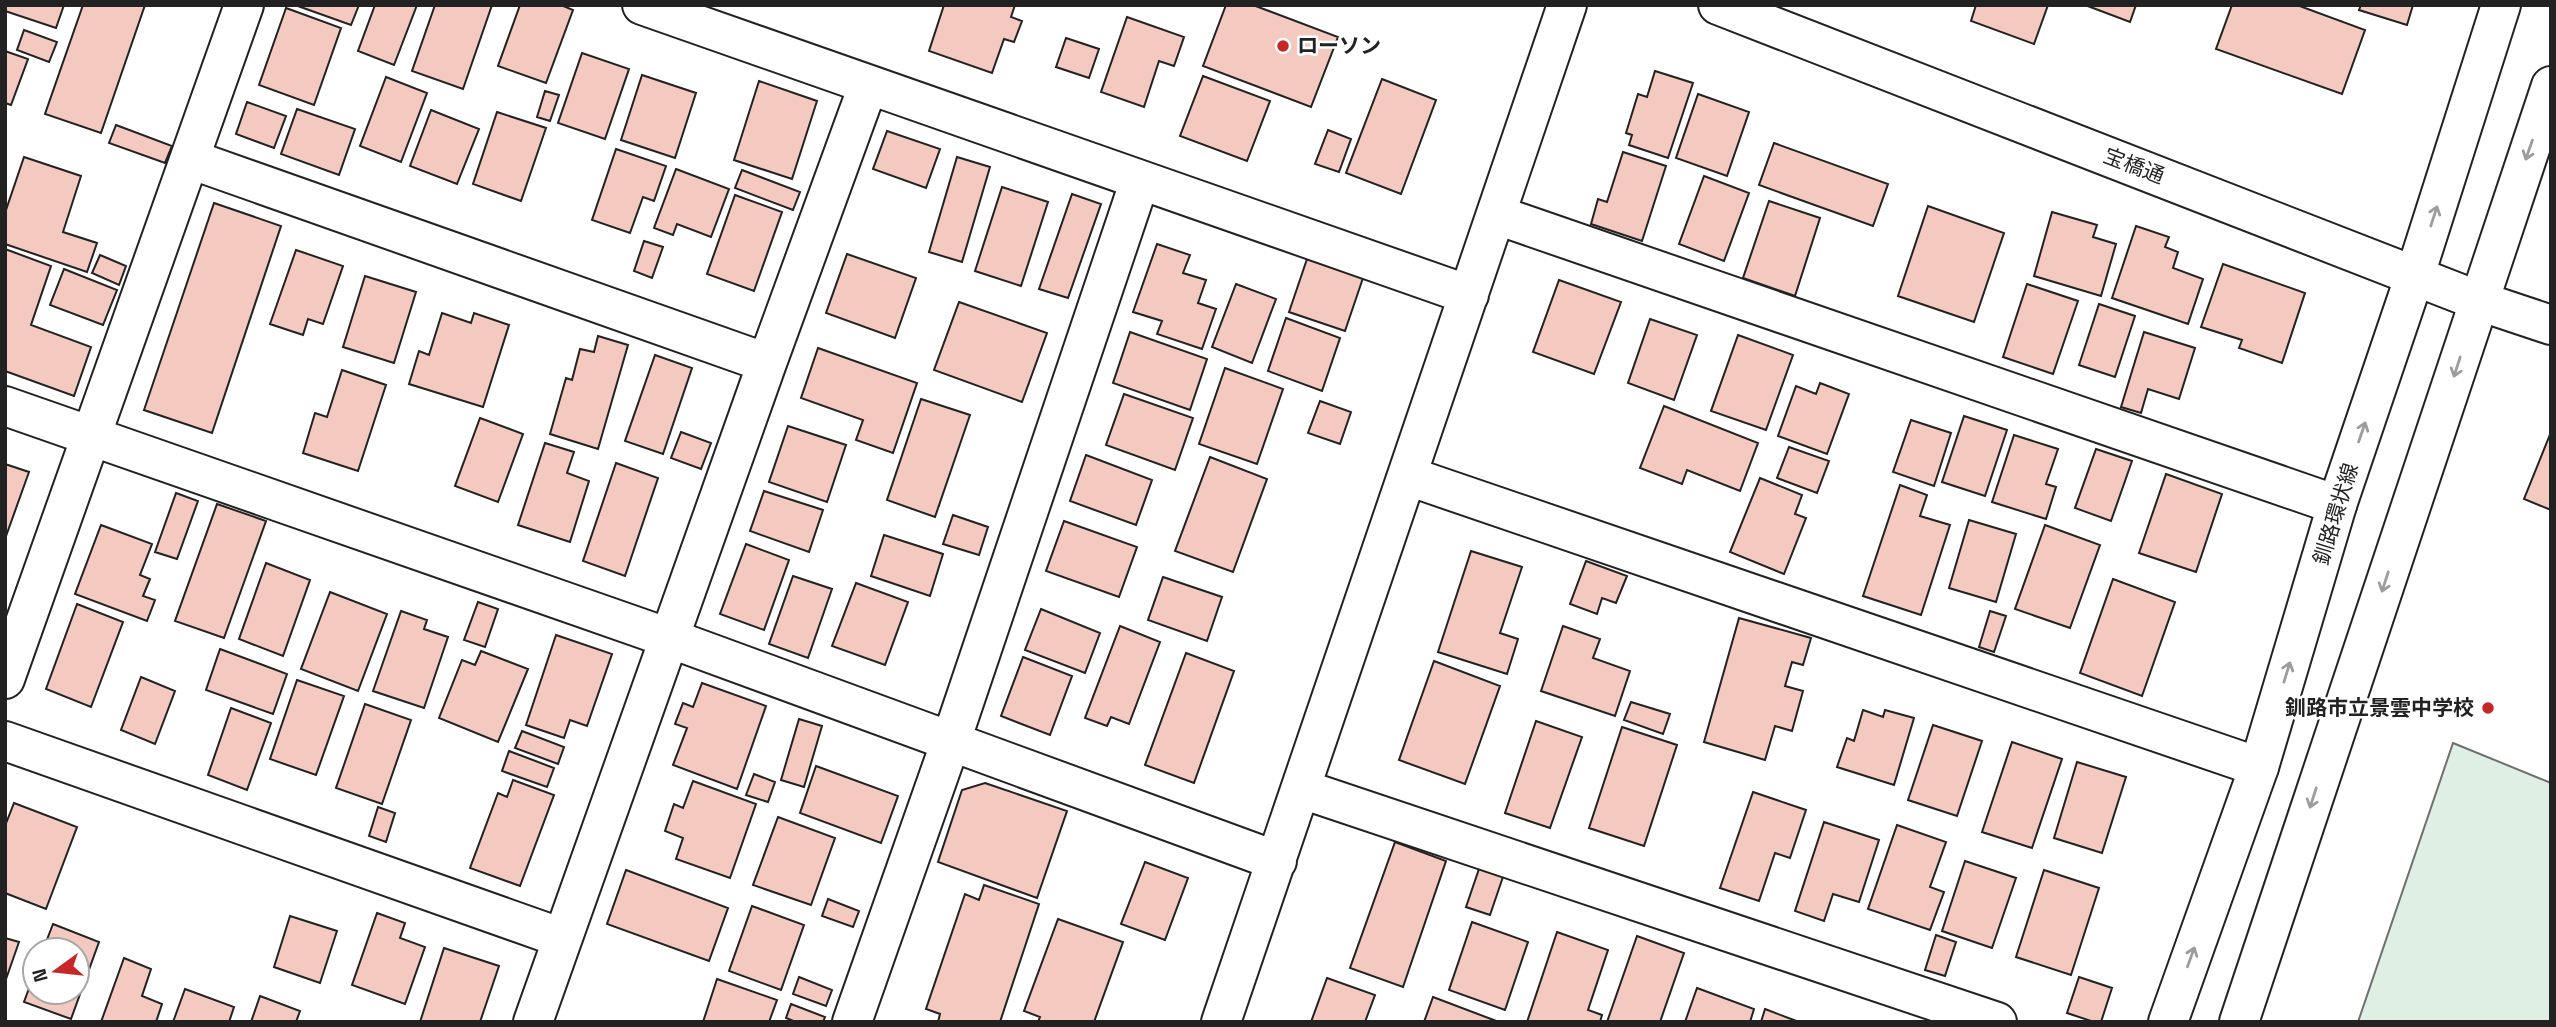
<svg xmlns="http://www.w3.org/2000/svg" width="2556" height="1027" font-family="'Space Grotesk','Noto Sans JP',sans-serif">
<rect width="100%" height="100%" fill="#fff"/>
<!-- green -->
<path fill="#e0efe3" stroke="#6f6f6f" stroke-width="2" d="M 2453,743 L 2551,783 L 2551,1022 L 2358,1022 Z"/>
<!-- building -->
<path fill="#f3c9c0" stroke="#222" stroke-width="2" d="M 5,5 L 64,5 L 56,28 L 5,11 Z
M 83,5 L 145,5 L 101,133 L 45,114 Z
M 295,5 L 359,5 L 351,25 Z
M 375,5 L 417,5 L 394,65 L 358,51 Z
M 435,5 L 492,5 L 463,89 L 412,71 Z
M 520,5 L 561,5 L 573,10 L 546,83 L 498,66 Z
M 944,5 L 1015,5 L 1011,17 L 1022,21 L 1014,42 L 1004,39 L 992,73 L 929,51 Z
M 1226,5 L 1253,5 L 1338,37 L 1311,107 L 1203,66 Z
M 1976,5 L 2048,5 L 2034,44 L 1971,21 Z
M 2085,5 L 2136,5 L 2130,22 Z
M 2232,5 L 2297,5 L 2365,30 L 2342,94 L 2216,49 Z
M 2361,5 L 2413,5 L 2407,25 L 2359,10 Z
M 286,8 L 341,28 L 314,105 L 259,85 Z
M 1127,17 L 1184,37 L 1174,66 L 1159,61 L 1144,107 L 1101,92 Z
M 24,30 L 57,42 L 49,62 L 17,50 Z
M 1066,38 L 1099,49 L 1089,78 L 1056,67 Z
M 5,51 L 28,59 L 11,105 L 5,103 Z
M 582,53 L 629,69 L 605,139 L 558,123 Z
M 1655,71 L 1693,83 L 1668,158 L 1629,145 L 1632,135 L 1626,133 L 1638,94 L 1647,97 Z
M 642,75 L 696,93 L 675,158 L 621,140 Z
M 1203,76 L 1270,101 L 1247,161 L 1180,136 Z
M 386,77 L 427,93 L 401,162 L 360,146 Z
M 1382,79 L 1436,100 L 1401,194 L 1346,173 Z
M 759,81 L 817,101 L 792,179 L 734,160 Z
M 545,91 L 559,95 L 550,121 L 537,117 Z
M 1698,94 L 1749,112 L 1727,176 L 1676,158 Z
M 247,102 L 286,116 L 274,148 L 236,134 Z
M 297,109 L 355,129 L 339,175 L 281,154 Z
M 431,110 L 479,129 L 457,184 L 410,166 Z
M 497,112 L 546,128 L 521,201 L 473,184 Z
M 116,125 L 172,146 L 165,163 L 109,143 Z
M 1328,130 L 1351,139 L 1339,172 L 1315,164 Z
M 887,131 L 940,149 L 926,188 L 873,169 Z
M 1774,143 L 1888,184 L 1873,226 L 1759,185 Z
M 616,149 L 666,166 L 654,201 L 643,197 L 630,233 L 592,220 Z
M 1623,152 L 1666,166 L 1642,241 L 1591,224 L 1598,199 L 1607,202 Z
M 24,157 L 81,176 L 63,232 L 97,243 L 87,272 L 5,244 L 5,213 Z
M 957,157 L 990,167 L 962,262 L 929,252 Z
M 676,169 L 729,189 L 711,237 L 677,224 L 673,235 L 654,228 Z
M 742,170 L 800,192 L 793,210 L 735,188 Z
M 1704,176 L 1749,193 L 1724,261 L 1679,244 Z
M 1002,187 L 1048,202 L 1021,286 L 975,271 Z
M 1072,194 L 1101,204 L 1068,298 L 1039,289 Z
M 735,195 L 782,212 L 754,291 L 707,274 Z
M 1769,201 L 1820,218 L 1795,296 L 1743,278 Z
M 214,203 L 281,226 L 212,433 L 144,410 Z
M 1928,206 L 2004,233 L 1974,322 L 1898,296 Z
M 2052,212 L 2097,225 L 2093,237 L 2116,244 L 2101,296 L 2034,276 Z
M 2136,226 L 2169,237 L 2165,247 L 2178,252 L 2173,268 L 2203,279 L 2188,324 L 2112,298 Z
M 644,241 L 663,247 L 652,278 L 634,271 Z
M 1157,244 L 1190,255 L 1183,273 L 1206,280 L 1198,303 L 1216,309 L 1202,349 L 1157,334 L 1162,321 L 1133,312 Z
M 5,249 L 51,266 L 31,325 L 91,347 L 74,396 L 5,371 Z
M 296,250 L 343,266 L 323,324 L 308,319 L 303,335 L 270,324 Z
M 847,254 L 916,278 L 895,338 L 826,313 Z
M 100,255 L 126,266 L 119,285 L 92,273 Z
M 1307,259 L 1363,278 L 1345,331 L 1289,312 Z
M 2223,264 L 2305,293 L 2282,363 L 2239,348 L 2242,340 L 2201,327 Z
M 64,269 L 117,290 L 103,325 L 50,305 Z
M 365,276 L 416,292 L 394,363 L 343,347 Z
M 1559,280 L 1621,302 L 1594,374 L 1533,352 Z
M 1236,284 L 1276,299 L 1252,363 L 1212,347 Z
M 2027,284 L 2078,301 L 2053,374 L 2003,357 Z
M 959,302 L 1047,333 L 1022,402 L 934,370 Z
M 2099,304 L 2135,316 L 2115,377 L 2079,365 Z
M 442,313 L 471,323 L 474,313 L 509,325 L 483,407 L 409,384 L 419,351 L 429,355 Z
M 1286,318 L 1340,338 L 1322,391 L 1268,371 Z
M 1650,319 L 1697,335 L 1674,400 L 1628,383 Z
M 1130,332 L 1207,359 L 1190,410 L 1113,383 Z
M 2144,332 L 2195,348 L 2179,399 L 2148,389 L 2141,413 L 2121,407 Z
M 1738,335 L 1793,355 L 1766,430 L 1711,411 Z
M 598,336 L 628,345 L 598,449 L 550,434 L 566,378 L 572,380 L 580,349 L 594,352 Z
M 818,348 L 917,383 L 893,453 L 856,440 L 863,420 L 801,398 Z
M 655,355 L 692,368 L 663,454 L 625,441 Z
M 1225,368 L 1283,389 L 1257,464 L 1199,444 Z
M 342,370 L 386,385 L 358,471 L 303,453 L 315,413 L 327,417 Z
M 1820,383 L 1849,394 L 1827,454 L 1778,436 L 1796,386 L 1816,394 Z
M 1124,394 L 1193,418 L 1175,470 L 1106,445 Z
M 921,399 L 970,415 L 935,517 L 887,500 Z
M 1320,401 L 1351,412 L 1340,444 L 1308,433 Z
M 1664,406 L 1758,443 L 1740,491 L 1687,470 L 1682,484 L 1640,468 Z
M 1964,416 L 2007,430 L 1985,496 L 1942,482 Z
M 480,418 L 523,434 L 498,502 L 455,486 Z
M 1911,420 L 1951,433 L 1934,486 L 1893,472 Z
M 788,426 L 846,445 L 827,502 L 769,482 Z
M 681,432 L 711,443 L 701,469 L 671,458 Z
M 2551,432 L 2551,510 L 2524,499 Z
M 2014,435 L 2058,449 L 2046,484 L 2056,487 L 2046,519 L 1992,502 Z
M 545,443 L 574,452 L 567,473 L 589,481 L 570,542 L 518,525 Z
M 1789,447 L 1829,461 L 1817,493 L 1777,478 Z
M 2096,449 L 2132,461 L 2111,521 L 2075,508 Z
M 1086,455 L 1152,480 L 1136,525 L 1070,501 Z
M 1210,457 L 1267,479 L 1233,572 L 1175,551 Z
M 616,463 L 658,478 L 625,576 L 583,561 Z
M 5,464 L 29,472 L 5,539 Z
M 2166,474 L 2222,494 L 2196,572 L 2139,553 Z
M 1760,478 L 1802,495 L 1795,514 L 1806,518 L 1784,574 L 1730,552 Z
M 1900,485 L 1927,495 L 1920,516 L 1950,525 L 1921,615 L 1863,596 Z
M 764,491 L 823,510 L 809,552 L 750,531 Z
M 176,493 L 198,501 L 177,559 L 155,552 Z
M 217,504 L 266,521 L 224,638 L 175,621 Z
M 953,515 L 988,527 L 979,555 L 943,544 Z
M 1969,520 L 2016,534 L 1996,602 L 1949,588 Z
M 1064,521 L 1137,547 L 1119,597 L 1046,571 Z
M 101,525 L 152,544 L 140,575 L 150,579 L 143,596 L 155,600 L 147,621 L 75,594 Z
M 2045,525 L 2100,545 L 2070,628 L 2015,609 Z
M 884,535 L 943,554 L 930,596 L 871,576 Z
M 746,544 L 789,560 L 764,630 L 720,614 Z
M 1471,551 L 1522,567 L 1500,633 L 1518,639 L 1507,674 L 1438,652 Z
M 1586,561 L 1627,576 L 1616,603 L 1602,598 L 1597,614 L 1570,604 Z
M 266,563 L 310,580 L 283,656 L 239,639 Z
M 793,576 L 832,589 L 808,658 L 769,644 Z
M 1163,577 L 1222,597 L 1207,641 L 1148,620 Z
M 2113,579 L 2175,602 L 2142,696 L 2080,673 Z
M 856,583 L 908,602 L 885,665 L 832,646 Z
M 330,592 L 387,614 L 358,691 L 301,669 Z
M 478,602 L 498,609 L 485,647 L 464,640 Z
M 77,604 L 123,622 L 91,707 L 46,689 Z
M 1041,609 L 1100,633 L 1085,673 L 1025,650 Z
M 401,611 L 427,620 L 424,629 L 448,637 L 424,708 L 373,691 Z
M 1990,611 L 2006,616 L 1994,652 L 1979,647 Z
M 1739,618 L 1811,638 L 1803,665 L 1792,662 L 1785,686 L 1803,691 L 1792,731 L 1775,726 L 1765,760 L 1704,742 Z
M 1120,626 L 1160,642 L 1129,724 L 1111,717 L 1107,726 L 1085,718 Z
M 1563,626 L 1600,639 L 1593,658 L 1630,671 L 1615,716 L 1541,691 Z
M 556,635 L 612,654 L 587,726 L 570,720 L 564,738 L 526,725 Z
M 220,649 L 287,674 L 273,714 L 206,690 Z
M 481,651 L 528,669 L 498,742 L 439,718 L 462,660 L 475,665 Z
M 1186,653 L 1234,671 L 1194,783 L 1145,765 Z
M 1023,657 L 1072,676 L 1050,735 L 1001,716 Z
M 1434,661 L 1500,686 L 1465,784 L 1399,760 Z
M 141,677 L 175,691 L 155,744 L 121,730 Z
M 297,680 L 344,696 L 316,775 L 270,759 Z
M 702,683 L 766,706 L 737,789 L 673,765 L 687,728 L 675,724 L 683,703 L 693,707 Z
M 1631,702 L 1670,714 L 1663,734 L 1624,720 Z
M 365,704 L 411,720 L 382,804 L 336,788 Z
M 231,708 L 271,723 L 247,790 L 208,775 Z
M 1863,710 L 1883,717 L 1885,710 L 1914,718 L 1894,785 L 1837,767 L 1847,738 L 1854,741 Z
M 799,719 L 822,726 L 804,787 L 781,780 Z
M 1536,721 L 1582,737 L 1550,828 L 1505,813 Z
M 1933,725 L 1982,741 L 1957,816 L 1908,800 Z
M 1622,727 L 1677,745 L 1644,846 L 1589,828 Z
M 522,731 L 564,747 L 558,764 L 515,748 Z
M 2012,742 L 2062,759 L 2032,848 L 1982,832 Z
M 509,751 L 554,768 L 547,787 L 502,771 Z
M 2077,762 L 2126,777 L 2102,853 L 2054,838 Z
M 816,766 L 898,796 L 881,843 L 800,813 Z
M 754,774 L 775,782 L 768,802 L 746,795 Z
M 513,780 L 554,795 L 520,886 L 470,868 L 498,793 L 507,797 Z
M 693,781 L 756,804 L 730,878 L 676,859 L 683,838 L 665,831 L 674,804 L 683,808 Z
M 985,783 L 1067,811 L 1037,898 L 938,862 L 962,790 Z
M 1753,792 L 1806,810 L 1790,858 L 1775,853 L 1759,901 L 1720,888 Z
M 14,803 L 77,827 L 46,909 L 5,893 L 5,826 Z
M 378,807 L 395,813 L 386,842 L 369,836 Z
M 778,817 L 835,838 L 811,905 L 753,885 Z
M 1824,822 L 1879,840 L 1859,902 L 1833,894 L 1824,921 L 1795,911 Z
M 1897,825 L 1946,842 L 1930,887 L 1944,892 L 1930,930 L 1868,909 Z
M 1395,842 L 1446,861 L 1403,987 L 1350,968 Z
M 1965,861 L 2016,878 L 1992,948 L 1942,931 Z
M 1145,862 L 1188,878 L 1165,940 L 1121,924 Z
M 1480,866 L 1504,874 L 1490,915 L 1466,907 Z
M 626,870 L 728,908 L 709,961 L 607,924 Z
M 2044,870 L 2099,888 L 2071,975 L 2016,957 Z
M 984,885 L 1039,904 L 1000,1022 L 938,1022 L 940,1014 L 926,1009 L 965,894 L 979,900 Z
M 828,899 L 859,911 L 853,927 L 822,916 Z
M 752,906 L 804,925 L 781,990 L 729,971 Z
M 377,913 L 405,923 L 400,938 L 425,947 L 405,1004 L 352,985 Z
M 290,916 L 337,931 L 320,983 L 274,967 Z
M 1058,919 L 1123,942 L 1094,1022 L 1038,1022 L 1040,1017 L 1024,1011 Z
M 1472,922 L 1528,942 L 1505,1010 L 1449,990 Z
M 53,924 L 99,942 L 71,1019 L 24,1002 L 35,972 L 35,992 L 77,992 L 77,950 L 43,950 Z
M 1557,932 L 1608,950 L 1588,1010 L 1602,1015 L 1600,1022 L 1527,1022 Z
M 1936,935 L 1956,942 L 1945,976 L 1925,970 Z
M 1637,936 L 1684,953 L 1660,1022 L 1607,1022 Z
M 5,938 L 19,942 L 5,982 Z
M 444,948 L 499,966 L 480,1022 L 420,1022 Z
M 124,958 L 151,969 L 142,996 L 162,1004 L 156,1022 L 101,1022 Z
M 799,977 L 832,990 L 826,1006 L 793,994 Z
M 2079,977 L 2112,988 L 2101,1022 L 2094,1022 L 2067,1013 Z
M 1327,978 L 1375,995 L 1365,1022 L 1311,1022 Z
M 717,979 L 777,1000 L 769,1022 L 703,1022 Z
M 1697,988 L 1754,1009 L 1750,1022 L 1685,1022 Z
M 185,989 L 234,1007 L 229,1022 L 173,1022 Z
M 260,996 L 300,1011 L 296,1022 L 251,1022 Z
M 1433,997 L 1499,1022 L 1424,1022 Z
M 791,1004 L 825,1017 L 823,1022 L 796,1022 L 786,1018 Z
M 1765,1009 L 1799,1022 L 1761,1022 Z"/>
<g fill="none" stroke-linecap="round" stroke-linejoin="round">
<defs>
<path id="street" d="M 642,5 L 1469,295
M 190,159 L 767,363
M 1497,215 L 2337,505
M 5,406 L 669,638 L 1277,861
M 1408,476 L 2259,767
M 5,679 L 244,5
M 5,741 L 562,938
M 1302,789 L 1997,1022
M 533,1022 L 767,363 L 868,86
M 852,1022 L 951,741 L 1140,180
M 1221,1022 L 1567,5"/>
<path id="secondary" d="M 1718,5 L 2479,301 L 2551,325"/>
<path id="primary" d="M 2168,1022 L 2259,767 L 2337,505 L 2415,275 L 2501,5
M 2239,1022 L 2551,86"/>
</defs>
<!-- street casing -->
<use href="#street" stroke="#222" stroke-width="42"/>
<!-- secondary casing -->
<use href="#secondary" stroke="#222" stroke-width="42"/>
<!-- primary casing -->
<use href="#primary" stroke="#222" stroke-width="42"/>
<!-- street -->
<use href="#street" stroke="#fff" stroke-width="38"/>
<!-- secondary -->
<use href="#secondary" stroke="#fff" stroke-width="38"/>
<!-- primary -->
<use href="#primary" stroke="#fff" stroke-width="38"/>
</g>
<!-- one-way arrows -->
<defs><path id="oneway-shaft" d="M-6 0H5M1.5-3L5.5 0L1.5 3" fill="none" stroke-width="1.6" stroke-linecap="round" stroke-linejoin="round" transform="scale(1.75)"/></defs>
<g stroke="#9c9c9c">
<use href="#oneway-shaft" transform="translate(2529 150) rotate(109)"/>
<use href="#oneway-shaft" transform="translate(2434 216) rotate(-72)"/>
<use href="#oneway-shaft" transform="translate(2457 367) rotate(108)"/>
<use href="#oneway-shaft" transform="translate(2362 432) rotate(-71)"/>
<use href="#oneway-shaft" transform="translate(2385 582) rotate(108)"/>
<use href="#oneway-shaft" transform="translate(2287 672) rotate(-73)"/>
<use href="#oneway-shaft" transform="translate(2313 798) rotate(108)"/>
<use href="#oneway-shaft" transform="translate(2191 957) rotate(-70)"/>
</g>
<!-- markers -->
<g fill="#c62828" stroke="#fff" stroke-width="2.5">
<circle cx="1283" cy="46" r="7"/>
<circle cx="2488" cy="708" r="7"/>
</g>
<g text-anchor="middle" stroke-width="5" stroke-linejoin="round" paint-order="stroke">
<!-- poi labels -->
<g font-size="21" font-weight="bold" fill="#222" stroke="#fff" text-anchor="start">
<text x="1297" y="53">ローソン</text>
<text x="2474" y="715" text-anchor="end">釧路市立景雲中学校</text>
</g>
<!-- street labels -->
<g font-size="21" fill="#222" stroke="#fff">
<text transform="translate(2134 166) rotate(21)" y="7">宝橋通</text>
<text transform="translate(2336 514) rotate(-73)" y="7">釧路環状線</text>
</g>
</g>
<!-- border -->
<rect width="2556" height="1027" fill="none" stroke="#222222" stroke-width="14"/>
<!-- north arrow -->
<g transform="translate(56 971) rotate(255)"><circle r="33" fill="#ffffff" stroke="#a7a7a7" stroke-width="2"/>
<path d="M0-5L12 26L0 18L-12 26Z" fill="#c62828"/>
<text y="-10" font-size="19" font-weight="bold" text-anchor="middle" fill="#222222">N</text>
</g>
</svg>
